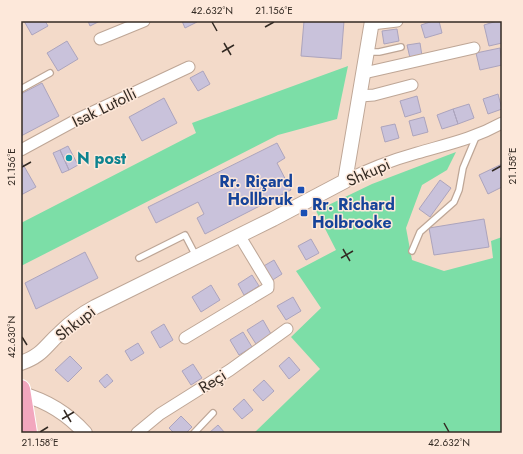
<svg xmlns="http://www.w3.org/2000/svg" width="523" height="454" font-family="Jost,sans-serif">
<rect width="100%" height="100%" fill="#f3dac9"/>
<!-- green -->
<path fill="#7cdea7" d="M 348,66 L 337,119 L 278,135 L 21,266 L 21,223 L 196,133 L 192,123 Z
M 456,152 L 447,170 L 422,185 L 406,228 L 412,260 L 444,271 L 493,258 L 491,241 L 502,237 L 502,433 L 254,433 L 320,369 L 291,337 L 321,308 L 296,271 L 336,250 L 316,211 L 372,184 Z"/>
<!-- building -->
<path fill="#c9c2db" stroke="#aca4bd" d="M 24,21 L 45,21 L 48,26 L 32,35 Z
M 88,21 L 100,21 L 90,26 Z
M 182,21 L 197,21 L 197,22 L 185,28 Z
M 304,21 L 344,21 L 341,59 L 301,56 Z
M 433,21 L 439,21 L 442,33 L 425,38 L 421,25 Z
M 497,21 L 501,21 L 502,26 L 502,43 L 489,46 L 484,25 Z
M 397,29 L 399,41 L 384,44 L 382,31 Z
M 67,41 L 78,59 L 58,71 L 47,53 Z
M 420,43 L 422,56 L 410,58 L 407,45 Z
M 500,48 L 502,65 L 480,70 L 476,53 Z
M 203,71 L 210,84 L 198,91 L 190,78 Z
M 42,83 L 59,116 L 21,136 L 21,94 Z
M 498,94 L 502,109 L 488,114 L 483,99 Z
M 417,96 L 421,112 L 405,117 L 400,101 Z
M 164,98 L 177,123 L 142,141 L 129,117 Z
M 469,104 L 474,118 L 458,124 L 453,109 Z
M 453,109 L 458,124 L 442,129 L 437,115 Z
M 424,117 L 428,132 L 413,136 L 409,121 Z
M 395,124 L 399,138 L 385,142 L 381,127 Z
M 277,143 L 285,158 L 277,163 L 291,190 L 205,234 L 197,218 L 204,214 L 198,202 L 156,223 L 148,207 Z
M 68,146 L 78,165 L 69,170 L 60,150 Z
M 60,150 L 69,170 L 62,173 L 53,153 Z
M 21,161 L 36,187 L 21,195 Z
M 502,164 L 502,187 L 488,194 L 479,175 Z
M 440,180 L 451,188 L 430,217 L 419,209 Z
M 484,219 L 489,247 L 434,255 L 429,228 Z
M 311,239 L 319,253 L 306,260 L 298,246 Z
M 85,252 L 98,278 L 36,309 L 25,283 Z
M 274,260 L 282,274 L 271,281 L 262,267 Z
M 252,275 L 259,286 L 244,295 L 238,284 Z
M 211,285 L 220,300 L 201,312 L 192,297 Z
M 293,297 L 301,311 L 286,320 L 277,306 Z
M 263,320 L 271,334 L 256,344 L 247,330 Z
M 164,324 L 173,340 L 160,348 L 151,332 Z
M 243,332 L 252,347 L 239,355 L 230,340 Z
M 138,343 L 144,353 L 131,361 L 125,351 Z
M 70,356 L 82,368 L 68,382 L 55,370 Z
M 289,357 L 300,370 L 289,379 L 279,366 Z
M 193,364 L 202,378 L 191,385 L 182,371 Z
M 107,374 L 113,381 L 105,388 L 99,381 Z
M 264,380 L 274,391 L 263,401 L 253,390 Z
M 244,399 L 253,410 L 242,419 L 233,409 Z
M 181,416 L 192,427 L 186,433 L 174,433 L 169,428 Z
M 218,425 L 225,433 L 209,433 Z"/>
<g fill="none" stroke-linecap="round" stroke-linejoin="round">
<defs>
<path id="service" d="M 368,52 L 379,52 L 401,47
M 21,89 L 50,73
M 412,251 L 420,232 L 454,202 L 459,190 L 463,168 L 476,137
M 139,258 L 185,235 L 196,256
M 194,433 L 213,413"/>
<path id="minor" d="M 372,24 L 397,21
M 100,39 L 144,21
M 364,73 L 474,48
M 360,96 L 374,95 L 412,85
M 21,150 L 78,119 L 189,67
M 345,181 C 368,169 392,160 417,153 C 448,144 473,139 502,123
M 185,338 L 268,288 L 268,283 L 239,235
M 137,433 L 160,414 L 230,370 L 287,329"/>
<path id="tertiary" d="M 21,363 C 43,355 44,347 60,333 C 70,323 82,314 95,307 L 273,219 L 345,181 L 372,21
M 22,394 C 47,401 67,413 85,433"/>
<path id="primary" d="M 21,389 L 28,433"/>
</defs>
<!-- service casing -->
<use href="#service" stroke="#bea696" stroke-width="8"/>
<!-- minor casing -->
<use href="#minor" stroke="#bea696" stroke-width="13"/>
<!-- tertiary casing -->
<use href="#tertiary" stroke="#bea696" stroke-width="16"/>
<!-- primary casing -->
<use href="#primary" stroke="#fff" stroke-width="20"/>
<!-- service -->
<use href="#service" stroke="#fff" stroke-width="5.5"/>
<!-- minor -->
<use href="#minor" stroke="#fff" stroke-width="11"/>
<!-- tertiary -->
<use href="#tertiary" stroke="#fff" stroke-width="14"/>
<!-- primary -->
<use href="#primary" stroke="#f2a7be" stroke-width="18"/>
</g>
<!-- ticks -->
<path fill="none" stroke="#332a23" stroke-width="1.5" d="M 212,22 L 217,31M 265,27 L 274,22M 224,43 L 231,55M 222,52 L 234,45M 22,167 L 31,162M 492,171 L 501,166M 343,249 L 350,261M 341,258 L 353,251M 22,337 L 27,345M 64,410 L 71,422M 62,419 L 74,412M 444,423 L 449,432M 40,432 L 48,427"/>
<!-- markers -->
<circle fill="#0f9aa8" stroke="#fde8da" stroke-width="1.5" cx="69" cy="158" r="4"/>
<g fill="#1a4fb4" stroke="#fde8da" stroke-width="1.5">
<rect x="297" y="186" width="8" height="8" rx="2"/>
<rect x="300" y="209" width="8" height="8" rx="2"/>
</g>
<g text-anchor="middle" stroke-width="3" stroke-linejoin="round" paint-order="stroke">
<!-- street labels -->
<g font-size="16" fill="#332a23" stroke="#fde8da">
<text transform="translate(104 107) rotate(-26)" y="6">Isak Lutolli</text>
<text transform="translate(368 172) rotate(-24)" y="6">Shkupi</text>
<text transform="translate(75 323) rotate(-38)" y="6">Shkupi</text>
<text transform="translate(212 381) rotate(-32)" y="6">Reçi</text>
</g>
<!-- culture labels -->
<g font-size="16" font-weight="bold" fill="#0d838f" stroke="#fde8da" text-anchor="start">
<text x="77" y="164">N post</text>
</g>
<!-- transit labels -->
<g font-size="16" font-weight="bold" fill="#164399" stroke="#fde8da" text-anchor="end">
<text x="293" y="187">Rr. Riçard<tspan x="293" dy="18">Hollbruk</tspan></text>
<text x="312" y="210" text-anchor="start">Rr. Richard<tspan x="312" dy="18">Holbrooke</tspan></text>
</g>
</g>
<!-- border -->
<rect width="523" height="454" fill="none" stroke="#fde8da" stroke-width="44"/>
<rect x="22" y="22" width="479" height="410" fill="none" stroke="#332a23" stroke-width="1.5"/>
<g font-size="10" text-anchor="middle" fill="#332a23">
<text x="212" y="14">42.632°N</text>
<text x="274" y="14">21.156°E</text>
<text transform="translate(512 166) rotate(-90)" y="4">21.158°E</text>
<text transform="translate(11 167) rotate(-90)" y="4">21.156°E</text>
<text transform="translate(11 337) rotate(-90)" y="4">42.630°N</text>
<text x="40" y="446">21.158°E</text>
<text x="449" y="446">42.632°N</text>
</g>
</svg>
